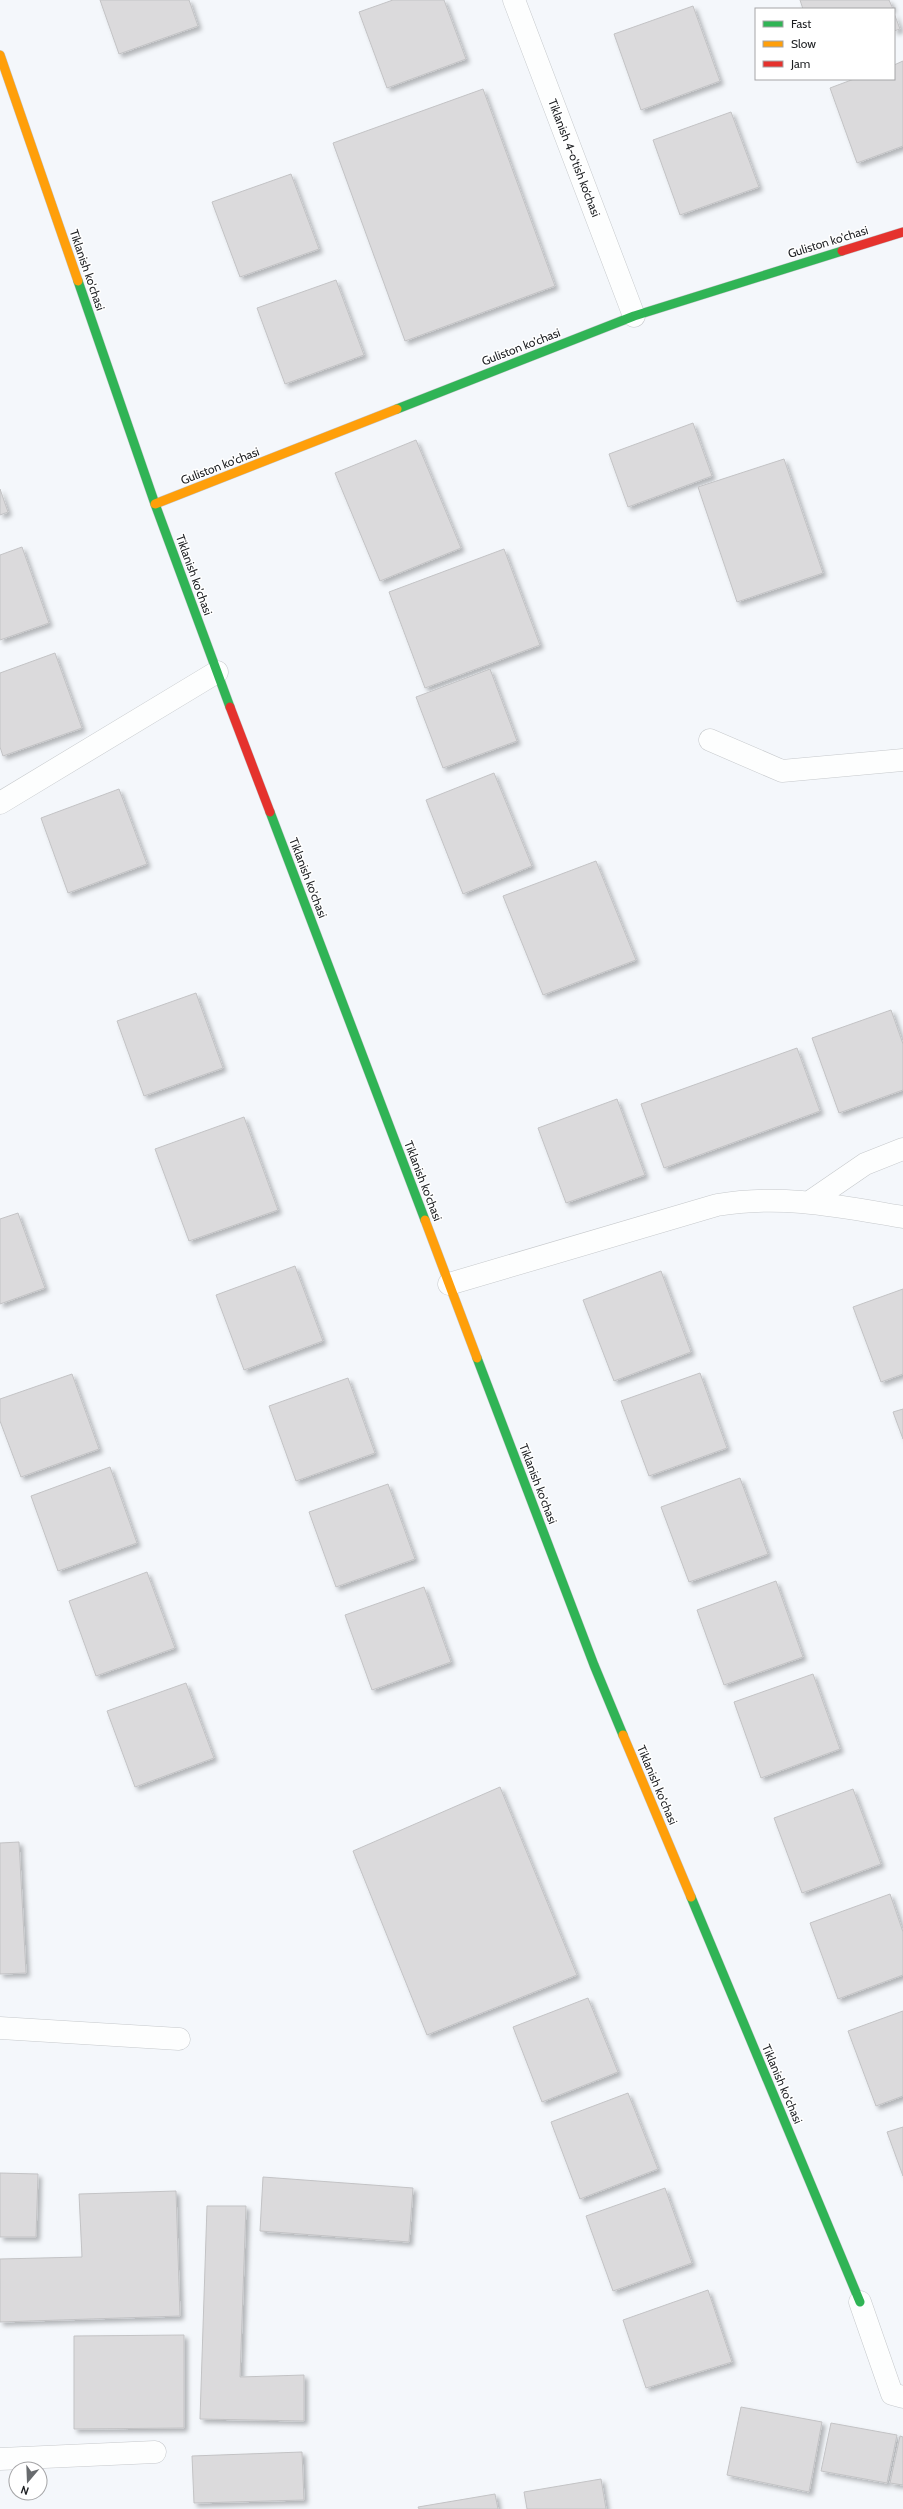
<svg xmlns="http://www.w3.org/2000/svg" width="903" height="2509" font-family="Cabin,sans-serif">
<defs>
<filter id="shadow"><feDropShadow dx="3.5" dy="3.5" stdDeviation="2" flood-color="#0004"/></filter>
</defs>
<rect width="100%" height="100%" fill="#f4f7fb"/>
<!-- building -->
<path fill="#dbdadc" stroke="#c3c3c5" filter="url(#shadow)" d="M 100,0 L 189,0 L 198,26 L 119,54 Z
M 393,0 L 444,0 L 466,59 L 387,88 L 359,12 Z
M 800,0 L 889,0 L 893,9 L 803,9 Z
M 693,6 L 720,81 L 641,110 L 614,34 Z
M 894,13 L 900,29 L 894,31 Z
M 903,61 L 903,146 L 857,163 L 830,88 L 854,79 L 894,79 L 894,65 Z
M 483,89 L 555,286 L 405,341 L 333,143 Z
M 731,112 L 759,187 L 680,215 L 653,140 Z
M 291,174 L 319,249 L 240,277 L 212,202 Z
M 336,280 L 364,355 L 285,384 L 257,308 Z
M 693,423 L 712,476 L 628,507 L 609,454 Z
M 416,440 L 461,548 L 380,581 L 335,473 Z
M 784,459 L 823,573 L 737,602 L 698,487 Z
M 0,489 L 8,512 L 0,515 Z
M 22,547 L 49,623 L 0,640 L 0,555 Z
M 504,549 L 540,645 L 425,688 L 389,592 Z
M 55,653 L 82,728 L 3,756 L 0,747 L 0,673 Z
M 490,669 L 517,741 L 443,768 L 416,697 Z
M 494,773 L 532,866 L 463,894 L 426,800 Z
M 119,789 L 147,864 L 68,893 L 41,818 Z
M 596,861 L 636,960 L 543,995 L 503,896 Z
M 196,993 L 223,1068 L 144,1096 L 117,1021 Z
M 891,1010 L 903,1044 L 903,1090 L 839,1113 L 812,1038 Z
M 797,1048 L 820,1111 L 664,1168 L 641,1104 Z
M 617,1099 L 645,1175 L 566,1203 L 538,1128 Z
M 244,1117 L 278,1210 L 189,1241 L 155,1149 Z
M 18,1213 L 45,1288 L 0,1304 L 0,1219 Z
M 295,1266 L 323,1341 L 244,1370 L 216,1295 Z
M 661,1271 L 691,1352 L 614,1381 L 583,1300 Z
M 903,1289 L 903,1374 L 881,1382 L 853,1307 Z
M 700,1373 L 727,1448 L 649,1476 L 621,1401 Z
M 72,1374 L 99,1449 L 21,1477 L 0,1421 L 0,1399 Z
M 348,1378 L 375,1453 L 296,1481 L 269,1406 Z
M 903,1409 L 903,1439 L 893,1412 Z
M 110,1467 L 137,1543 L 58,1571 L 31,1496 Z
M 740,1478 L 768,1554 L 689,1582 L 661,1507 Z
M 388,1484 L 415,1559 L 336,1587 L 309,1512 Z
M 147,1572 L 175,1648 L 96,1676 L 69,1601 Z
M 776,1581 L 803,1657 L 724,1685 L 697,1610 Z
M 424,1587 L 451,1662 L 372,1690 L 345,1615 Z
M 813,1674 L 840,1749 L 761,1778 L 734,1702 Z
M 186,1683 L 214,1758 L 135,1787 L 107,1711 Z
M 500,1787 L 577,1975 L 427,2035 L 353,1851 Z
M 853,1789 L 881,1864 L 802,1893 L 774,1818 Z
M 19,1842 L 26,1973 L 0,1974 L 0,1843 Z
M 890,1894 L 903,1932 L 903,1975 L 838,1999 L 810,1923 Z
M 588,1998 L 618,2072 L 542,2102 L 513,2027 Z
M 903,2011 L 903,2096 L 876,2106 L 848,2031 Z
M 628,2093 L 658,2169 L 580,2199 L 551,2122 Z
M 903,2127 L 903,2176 L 887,2132 Z
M 0,2173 L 38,2174 L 36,2237 L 0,2237 Z
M 263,2177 L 413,2188 L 409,2242 L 260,2231 Z
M 665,2188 L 692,2263 L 613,2291 L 586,2216 Z
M 176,2191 L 180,2316 L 0,2322 L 0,2259 L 82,2257 L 79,2194 Z
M 207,2206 L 246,2206 L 240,2377 L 304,2375 L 304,2421 L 200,2419 Z
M 708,2290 L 732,2362 L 646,2388 L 623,2320 Z
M 184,2335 L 184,2428 L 74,2429 L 74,2336 Z
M 741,2407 L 822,2422 L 809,2492 L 727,2475 Z
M 831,2423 L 897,2435 L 887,2483 L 821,2471 Z
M 900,2436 L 903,2437 L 903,2485 L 890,2483 Z
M 302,2452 L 304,2500 L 194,2503 L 192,2456 Z
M 601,2479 L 606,2509 L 527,2509 L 524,2492 Z
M 495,2494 L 498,2509 L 419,2509 L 418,2507 Z"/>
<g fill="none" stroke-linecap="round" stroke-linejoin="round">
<defs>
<path id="street" d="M 514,0 L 634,316
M 710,740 L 782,771 L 903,760
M 0,803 L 217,672
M 811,1201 L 865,1164 L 903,1149
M 449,1284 L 717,1205 C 783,1194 838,1206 903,1217
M 0,2028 L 179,2039
M 860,2302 L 892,2394 L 903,2397
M 0,2459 L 155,2452"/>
<path id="fast" d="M 78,281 L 155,504 L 230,707
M 397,409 L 634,316 L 842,251
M 270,812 L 425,1220
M 477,1358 L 594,1665 L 623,1735
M 691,1897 L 860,2302"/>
<path id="slow" d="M 0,55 L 78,281
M 155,504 L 397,409
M 425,1220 L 477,1358
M 623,1735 L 691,1897"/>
<path id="jam" d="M 842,251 L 903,232
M 230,707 L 270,812"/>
</defs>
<!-- street casing -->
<use href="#street" stroke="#c6c9cc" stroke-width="23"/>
<!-- fast casing -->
<use href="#fast" stroke="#c6c9cc" stroke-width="10"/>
<!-- slow casing -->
<use href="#slow" stroke="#c6c9cc" stroke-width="10"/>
<!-- jam casing -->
<use href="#jam" stroke="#c6c9cc" stroke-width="10"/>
<!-- street -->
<use href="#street" stroke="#fdfefe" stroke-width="22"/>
<!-- fast -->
<use href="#fast" stroke="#30b455" stroke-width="9"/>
<!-- slow -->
<use href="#slow" stroke="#ff9f0a" stroke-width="9"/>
<!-- jam -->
<use href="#jam" stroke="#e5322d" stroke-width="9"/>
</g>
<g text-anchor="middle" stroke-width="3" stroke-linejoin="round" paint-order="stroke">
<!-- street labels -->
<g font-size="12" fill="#1d1f22" stroke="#fff">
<text transform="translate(574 158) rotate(69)" y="4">Tiklanish 4-o'tish ko‘chasi</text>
<text transform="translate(828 242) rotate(-17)" y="4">Guliston ko'chasi</text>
<text transform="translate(87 270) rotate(71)" y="4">Tiklanish ko'chasi</text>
<text transform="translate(521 347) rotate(-21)" y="4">Guliston ko'chasi</text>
<text transform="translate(220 466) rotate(-21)" y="4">Guliston ko'chasi</text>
<text transform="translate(194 575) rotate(70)" y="4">Tiklanish ko'chasi</text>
<text transform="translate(308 878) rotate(69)" y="4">Tiklanish ko'chasi</text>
<text transform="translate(423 1181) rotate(69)" y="4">Tiklanish ko'chasi</text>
<text transform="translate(538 1484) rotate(69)" y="4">Tiklanish ko'chasi</text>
<text transform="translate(657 1785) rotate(67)" y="4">Tiklanish ko'chasi</text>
<text transform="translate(782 2084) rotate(67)" y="4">Tiklanish ko'chasi</text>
</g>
</g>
<!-- legend -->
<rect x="755" y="8" width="140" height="72" fill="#ffffff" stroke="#a5a5a7"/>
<rect x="763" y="21" width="20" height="6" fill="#30b455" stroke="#a5a5a7"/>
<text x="791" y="28" font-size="12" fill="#1d1f22">Fast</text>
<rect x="763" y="41" width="20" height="6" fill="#ff9f0a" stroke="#a5a5a7"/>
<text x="791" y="48" font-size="12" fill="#1d1f22">Slow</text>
<rect x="763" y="61" width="20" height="6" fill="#e5322d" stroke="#a5a5a7"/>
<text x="791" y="68" font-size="12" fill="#1d1f22">Jam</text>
<!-- north arrow -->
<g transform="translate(28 2481) rotate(199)"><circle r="19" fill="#ffffff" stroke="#a5a5a7"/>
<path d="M0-3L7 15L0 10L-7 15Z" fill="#686b6e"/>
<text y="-6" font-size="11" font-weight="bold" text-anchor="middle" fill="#1d1f22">N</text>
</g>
</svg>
